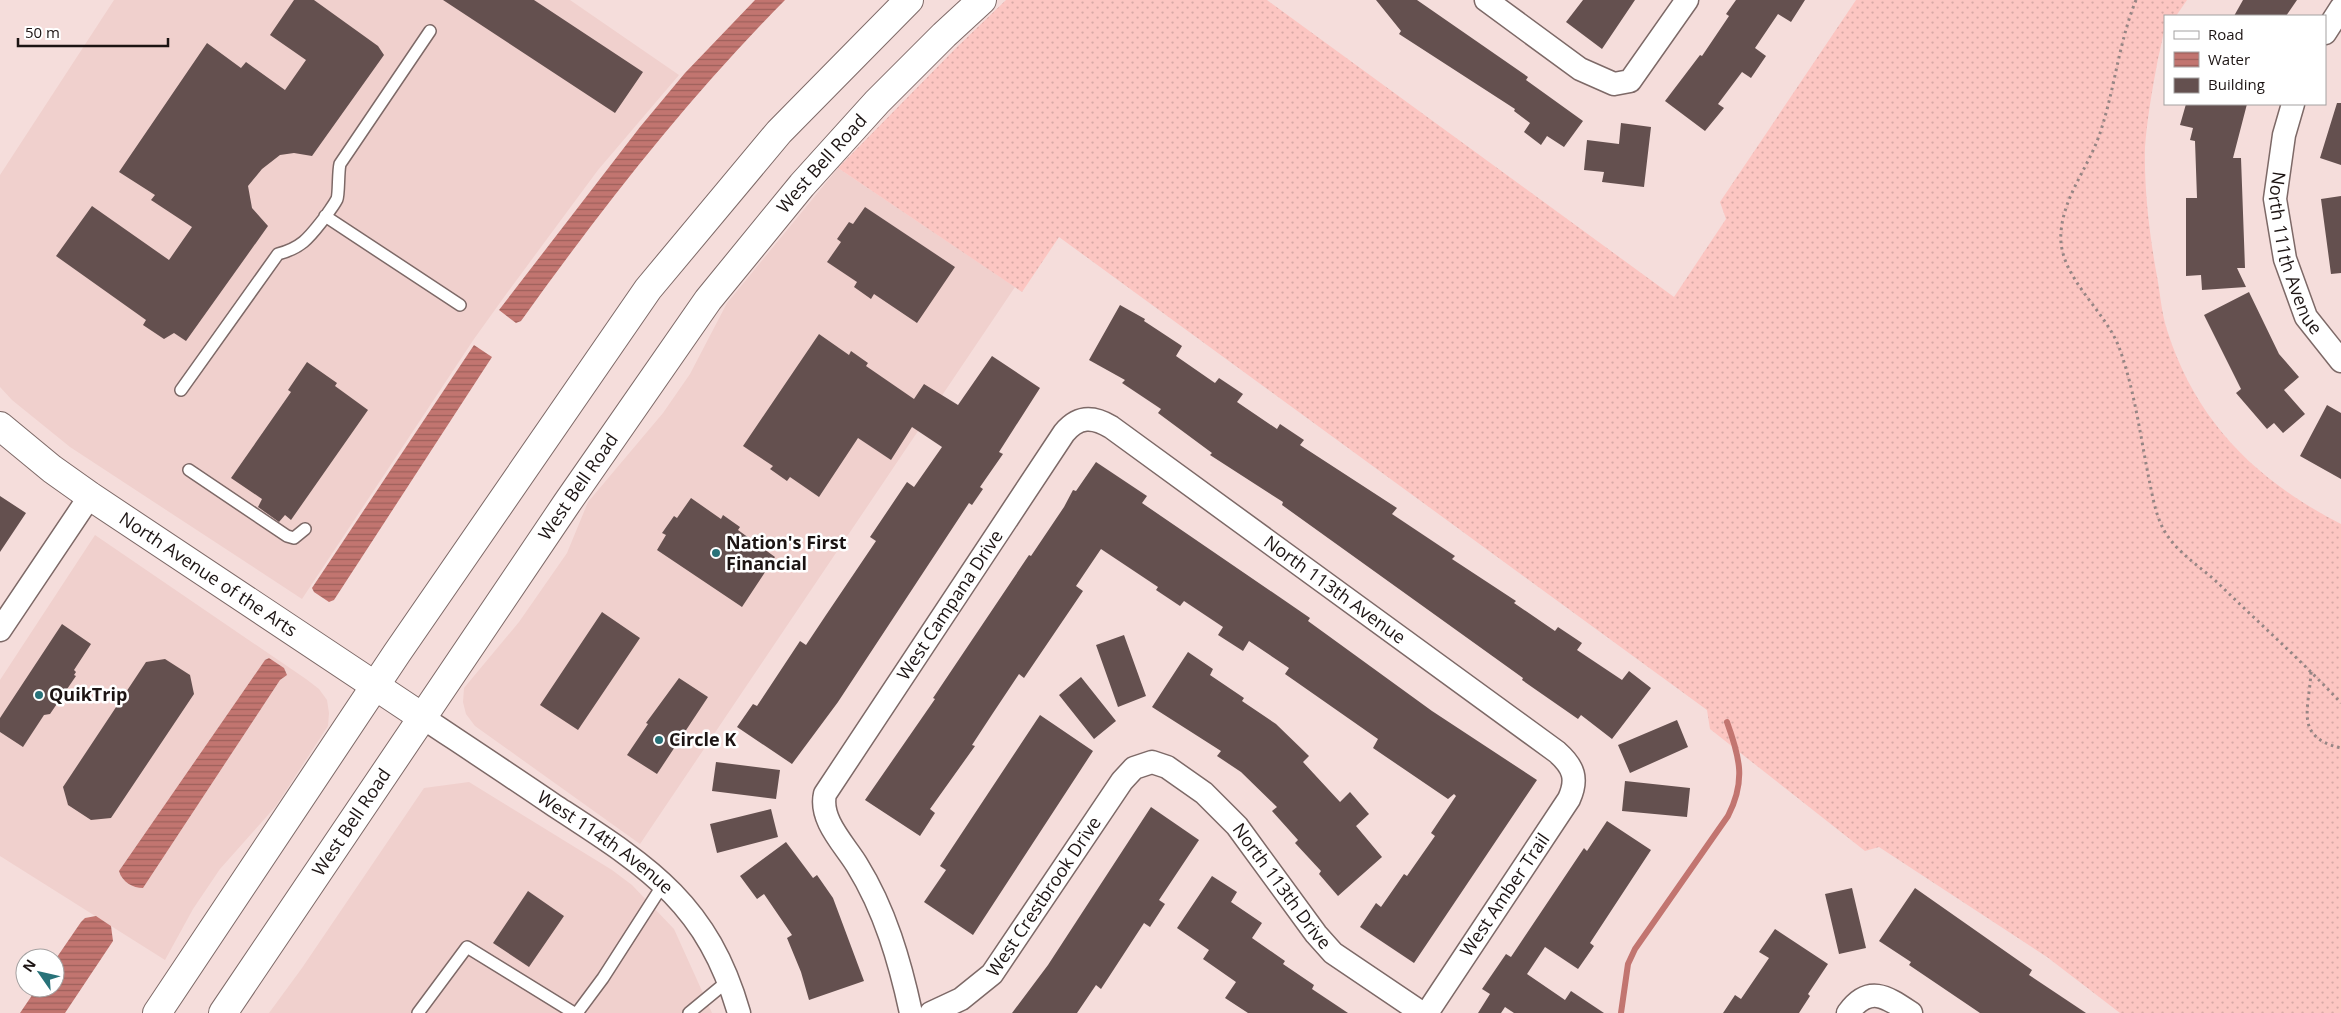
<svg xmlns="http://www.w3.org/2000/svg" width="2341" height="1013" font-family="'Open Sans',sans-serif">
<defs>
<pattern id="grass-dots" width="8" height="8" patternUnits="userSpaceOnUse" patternTransform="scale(1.25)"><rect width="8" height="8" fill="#fcc6c2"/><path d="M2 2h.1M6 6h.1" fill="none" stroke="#d7a9a6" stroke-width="1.8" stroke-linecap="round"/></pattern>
<pattern id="water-rules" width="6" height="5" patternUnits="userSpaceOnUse" patternTransform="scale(1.25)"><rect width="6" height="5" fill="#c27570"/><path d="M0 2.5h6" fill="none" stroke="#9d5f5b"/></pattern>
</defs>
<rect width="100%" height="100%" fill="#f5dddb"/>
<!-- built -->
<path fill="#f0d0cd" d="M 114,0 L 570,0 L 679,75 L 598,170 L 507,293 L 474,339 L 302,599 L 70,447 L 12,400 L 0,387 L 0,175 Z
M 838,168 L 1015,287 L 640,844 L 475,726 L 466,714 L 463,702 L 464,688 L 519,622 L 567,553 L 588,502 L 663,413 L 690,374 L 727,303 Z
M 95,535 L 306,679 L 319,689 L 327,700 L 329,713 L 328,726 L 276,806 L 220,869 L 193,909 L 165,960 L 0,856 L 0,680 Z
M 469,782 L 612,870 L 632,885 L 674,929 L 712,1013 L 269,1013 L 302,968 L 424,788 Z"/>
<!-- grass -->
<path fill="url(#grass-dots)" d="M 1006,0 L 1267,0 L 1674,297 L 1726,219 L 1720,202 L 1856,0 L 2187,0 L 2176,16 L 2165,16 C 2165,33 2160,48 2157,64 C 2152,91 2147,120 2145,147 C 2144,188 2149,231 2156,271 C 2160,290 2161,312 2167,330 C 2196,422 2257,481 2341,524 L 2341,1013 L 2120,1013 L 2047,957 L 1879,847 L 1865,851 L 1710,729 L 1707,710 L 1059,237 L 1022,292 L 838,168 L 956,48 Z"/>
<!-- water -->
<path fill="url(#water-rules)" d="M 755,0 L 785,0 C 687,99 602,208 521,321 L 516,323 L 499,310 L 640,127 L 685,73 Z
M 474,345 L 492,357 L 334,600 L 329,602 L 314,592 L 312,588 Z
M 269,658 L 284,668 L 287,675 L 280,680 L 143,888 C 133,888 122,882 119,871 L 265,660 Z
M 96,916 L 111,926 L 113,941 L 65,1013 L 20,1013 L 37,988 L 55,988 L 55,960 L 81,922 L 85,918 Z"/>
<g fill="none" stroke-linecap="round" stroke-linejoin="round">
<!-- stream -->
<path stroke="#c27570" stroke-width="6" d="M 1621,1013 L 1628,964 L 1635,949 L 1728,816 C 1746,781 1740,758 1727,722"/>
</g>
<!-- building -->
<path fill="#64504f" d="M 294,0 L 314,0 L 378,46 L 384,55 L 312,156 L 294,153 L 280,155 L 262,169 L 248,186 L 252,208 L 268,226 L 186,341 L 174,333 L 164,339 L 143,325 L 146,320 L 56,256 L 92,206 L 169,260 L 192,227 L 151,200 L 155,195 L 119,172 L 207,43 L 241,68 L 246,62 L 285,90 L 306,60 L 270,35 Z
M 443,0 L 534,0 L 643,72 L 615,113 Z
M 1376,0 L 1417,0 L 1528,77 L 1526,80 L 1583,121 L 1564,147 L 1547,136 L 1541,145 L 1524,132 L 1530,123 L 1514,111 L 1515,109 L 1399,34 L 1401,31 Z
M 1583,0 L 1635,0 L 1602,49 L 1566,22 Z
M 1736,0 L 1805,0 L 1791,22 L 1778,14 L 1755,48 L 1766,56 L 1751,78 L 1742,72 L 1718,104 L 1724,108 L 1705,131 L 1665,101 L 1700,55 L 1702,56 L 1729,16 L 1726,14 Z
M 2243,0 L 2297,0 L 2286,16 L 2234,16 Z
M 2337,103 L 2341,103 L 2341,165 L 2320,158 Z
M 2186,104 L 2247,104 L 2233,158 L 2241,158 L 2245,268 L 2237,268 L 2246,287 L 2202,290 L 2201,275 L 2186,276 L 2186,198 L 2197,198 L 2195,141 L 2190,140 L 2193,128 L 2180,125 Z
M 1621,123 L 1651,127 L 1644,187 L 1602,182 L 1604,172 L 1584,170 L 1587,140 L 1619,144 Z
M 2341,196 L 2341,273 L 2331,274 L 2321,199 Z
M 865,207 L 955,267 L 917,323 L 874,294 L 871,299 L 854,287 L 857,282 L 827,262 L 841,242 L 837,239 L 849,222 L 853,224 Z
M 2249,292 L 2279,354 L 2299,377 L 2284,390 L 2305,414 L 2283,433 L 2274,423 L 2267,429 L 2236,393 L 2241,389 L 2204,315 Z
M 1120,305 L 1145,319 L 1144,321 L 1182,346 L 1176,356 L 1215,383 L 1219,378 L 1243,394 L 1237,402 L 1277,429 L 1280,424 L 1304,440 L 1300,445 L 1397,508 L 1392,514 L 1455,556 L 1452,559 L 1516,601 L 1514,603 L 1555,631 L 1558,627 L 1582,643 L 1577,650 L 1622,680 L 1629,671 L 1651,688 L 1612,739 L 1581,715 L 1578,719 L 1522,680 L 1523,678 L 1282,505 L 1283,502 L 1210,455 L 1212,453 L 1158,413 L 1161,409 L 1122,383 L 1125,380 L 1089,360 Z
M 819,334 L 849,355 L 851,351 L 868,363 L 866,366 L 914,399 L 924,384 L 958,405 L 992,356 L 1040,388 L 999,452 L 1003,454 L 980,487 L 983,489 L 972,505 L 969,503 L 838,702 L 792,764 L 737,727 L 753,704 L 757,706 L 800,641 L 806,645 L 826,615 L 876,541 L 870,537 L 907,482 L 914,487 L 942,447 L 912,427 L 891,460 L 858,438 L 819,497 L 790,477 L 787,481 L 770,469 L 773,466 L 743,446 Z
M 307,362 L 337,383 L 335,386 L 368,410 L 291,520 L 285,515 L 279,522 L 258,507 L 262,499 L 231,478 L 291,392 L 288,390 Z
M 2327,405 L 2341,413 L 2341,479 L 2300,456 Z
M 1096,462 L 1147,496 L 1142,503 L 1310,618 L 1308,621 L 1432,711 L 1537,780 L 1414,963 L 1360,927 L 1376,903 L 1381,907 L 1404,874 L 1407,876 L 1435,836 L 1431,833 L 1456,796 L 1454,794 L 1448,799 L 1373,748 L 1378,739 L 1285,674 L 1289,668 L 1249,641 L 1243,651 L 1218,635 L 1223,627 L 1184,601 L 1180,606 L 1156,590 L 1158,587 L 1101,549 L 1076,586 L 1083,591 L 1024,678 L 1019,674 L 993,713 L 972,745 L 975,746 L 930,809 L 935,813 L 920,836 L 865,800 L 935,699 L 933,698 L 1029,555 L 1031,556 L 1064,507 L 1073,490 L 1076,491 Z
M 0,496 L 26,513 L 0,552 Z
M 691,498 L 721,519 L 723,515 L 740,527 L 738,530 L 775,557 L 742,607 L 657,550 L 666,535 L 662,533 L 674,516 L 677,518 Z
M 602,612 L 640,638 L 578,730 L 540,705 Z
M 62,624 L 91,644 L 74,670 L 76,672 L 74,675 L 76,676 L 50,714 L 44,715 L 23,747 L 0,732 L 0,718 Z
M 1124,635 L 1146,696 L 1118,707 L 1096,645 Z
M 1188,652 L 1213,669 L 1210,675 L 1244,698 L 1242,701 L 1276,724 L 1309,756 L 1303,762 L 1340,802 L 1350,792 L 1369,814 L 1356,826 L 1382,857 L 1338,896 L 1319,874 L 1321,871 L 1295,843 L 1298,840 L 1272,811 L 1277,807 L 1241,772 L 1217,756 L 1221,751 L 1152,707 Z
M 165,659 L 190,675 L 194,694 L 111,818 L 91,820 L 68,805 L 63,787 L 146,662 Z
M 1081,677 L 1116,721 L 1094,739 L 1059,695 Z
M 679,678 L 708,697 L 657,774 L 627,755 L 648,724 L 646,723 Z
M 1040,715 L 1093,751 L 973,935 L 924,902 L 946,870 L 940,866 Z
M 1677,720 L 1688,747 L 1630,773 L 1618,745 Z
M 716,762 L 780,770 L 776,799 L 712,791 Z
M 1625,781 L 1690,788 L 1687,817 L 1622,811 Z
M 1151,807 L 1199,840 L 1159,900 L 1165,904 L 1150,927 L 1144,923 L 1101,989 L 1096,985 L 1077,1013 L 1012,1013 L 1048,965 Z
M 771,809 L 778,837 L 717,853 L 710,824 Z
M 1607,821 L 1651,850 L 1590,943 L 1594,946 L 1578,969 L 1545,947 L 1527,974 L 1565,1000 L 1571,991 L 1604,1013 L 1514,1013 L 1505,1007 L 1501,1013 L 1478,1013 L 1490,994 L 1482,989 L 1506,954 L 1511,957 L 1584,848 L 1587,851 Z
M 786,842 L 813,878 L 817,875 L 833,898 L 864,981 L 809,1000 L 801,972 L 787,938 L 792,935 L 764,894 L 757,899 L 740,876 Z
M 1212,876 L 1237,892 L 1231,902 L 1262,923 L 1252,938 L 1285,961 L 1283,964 L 1314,985 L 1312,989 L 1348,1013 L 1248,1013 L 1225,998 L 1236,982 L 1203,959 L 1209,950 L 1177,928 Z
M 1852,888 L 1866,948 L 1839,954 L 1825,894 Z
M 1915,888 L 2032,970 L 2029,975 L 2086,1013 L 1980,1013 L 1909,965 L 1911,962 L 1879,941 Z
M 528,891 L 564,916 L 529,967 L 493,943 Z
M 1775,929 L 1828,964 L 1808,994 L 1810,996 L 1799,1013 L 1723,1013 L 1735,995 L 1741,999 L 1769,958 L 1759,952 Z"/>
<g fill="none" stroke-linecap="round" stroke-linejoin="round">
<defs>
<path id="lane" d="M 325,216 L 460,305
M 181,390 L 278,254 C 304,247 310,236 326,216 C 329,211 334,205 337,199 C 339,194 338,172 340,164 L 430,31
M 189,470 L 287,536 L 294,538 L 305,529
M 418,1013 L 467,947 L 574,1013
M 577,1013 L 603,978 L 664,883
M 689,1013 L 729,980"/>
<g id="street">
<path d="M 1486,0 L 1580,69 L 1614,84 L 1630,81 L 1687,0"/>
<path d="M 2325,33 L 2341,8"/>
<path id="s1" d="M 2293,104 L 2284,135 L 2275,199 L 2285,259 L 2306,317 L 2341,361"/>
<path d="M 0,630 L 90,496"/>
<path id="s2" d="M 422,717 C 467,747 511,776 555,806 C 647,866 707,902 739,1013"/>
<path id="s3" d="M 911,1013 C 900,962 885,910 857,865 C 845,845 819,820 825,794 L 1064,433 C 1078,416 1093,416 1111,427 L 1557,752 C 1574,767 1578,779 1569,799 L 1427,1013"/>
<path id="s4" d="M 931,1013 L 961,999 L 992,974 L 1122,781 L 1134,768 L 1152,762 L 1167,767 L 1204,793 L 1237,826 L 1316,934 L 1333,953 L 1422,1013"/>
<path d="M 1848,1013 C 1869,984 1887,997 1911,1013"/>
</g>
<g id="secondary">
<path id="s5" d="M 0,426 L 52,469 L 90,496 L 422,717"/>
</g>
<g id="primary">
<path d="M 157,1013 L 397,653 L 648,289 L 779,132 L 909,0"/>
<path id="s6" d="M 223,1013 L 567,503 L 708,300 L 802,185 L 877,102 L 944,35 L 982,0"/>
</g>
</defs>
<!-- lane casing -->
<use href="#lane" stroke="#7d6967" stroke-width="14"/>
<!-- street casing -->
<use href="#street" stroke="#7d6967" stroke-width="25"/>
<!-- secondary casing -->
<use href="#secondary" stroke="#7d6967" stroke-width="30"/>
<!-- primary casing -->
<use href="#primary" stroke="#7d6967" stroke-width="30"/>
<!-- path -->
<path stroke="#968584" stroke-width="3" stroke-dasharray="2.5 4" stroke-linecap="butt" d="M 2136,0 C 2119,42 2115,87 2101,130 C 2090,166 2064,194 2061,232 C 2057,277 2106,309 2120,350 C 2134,389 2140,433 2148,474 C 2152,493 2155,515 2165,532 C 2179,555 2203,568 2221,586 C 2261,625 2303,662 2341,703
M 2311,672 C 2309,710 2294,737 2341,748"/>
<!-- lane -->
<use href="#lane" stroke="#fff" stroke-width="11"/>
<!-- street -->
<use href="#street" stroke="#fff" stroke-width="22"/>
<!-- secondary -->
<use href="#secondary" stroke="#fff" stroke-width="28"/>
<!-- primary -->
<use href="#primary" stroke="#fff" stroke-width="28"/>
</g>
<!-- markers -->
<g fill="#287279" stroke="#fff" stroke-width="2">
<circle cx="716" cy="553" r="5"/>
<circle cx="39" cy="695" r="5"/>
<circle cx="659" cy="740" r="5"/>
</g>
<g text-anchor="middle" stroke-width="5" stroke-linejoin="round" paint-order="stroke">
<!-- street labels -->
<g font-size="18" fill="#1c1413" stroke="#fff">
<text dy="6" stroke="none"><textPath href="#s6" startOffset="1040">West Bell Road</textPath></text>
<text dy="6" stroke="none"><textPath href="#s1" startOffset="154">North 111th Avenue</textPath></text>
<text dy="6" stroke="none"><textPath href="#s6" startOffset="635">West Bell Road</textPath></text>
<text dy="6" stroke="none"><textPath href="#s5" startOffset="256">North Avenue of the Arts</textPath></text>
<text dy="6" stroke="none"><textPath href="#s3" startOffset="1001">North 113th Avenue</textPath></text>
<text dy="6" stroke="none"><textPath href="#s3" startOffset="465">West Campana Drive</textPath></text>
<text dy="6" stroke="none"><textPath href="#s6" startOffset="230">West Bell Road</textPath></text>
<text dy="6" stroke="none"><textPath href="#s2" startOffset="222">West 114th Avenue</textPath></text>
<text dy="6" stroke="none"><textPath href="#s4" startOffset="525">North 113th Drive</textPath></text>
<text transform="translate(1505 895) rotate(-56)" y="6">West Amber Trail</text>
<text dy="6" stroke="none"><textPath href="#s4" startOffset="166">West Crestbrook Drive</textPath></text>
</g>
<!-- poi labels -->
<g font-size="18" font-weight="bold" fill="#1c1413" stroke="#fff" text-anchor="start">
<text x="726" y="549">Nation's First<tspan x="726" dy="21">Financial</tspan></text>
<text x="49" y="701">QuikTrip</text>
<text x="669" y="746">Circle K</text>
</g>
</g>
<!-- legend -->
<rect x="2164" y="15" width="162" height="90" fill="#ffffff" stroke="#a4a1a1"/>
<rect x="2174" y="31" width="25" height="8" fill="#ffffff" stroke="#a4a1a1"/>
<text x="2208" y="40" font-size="15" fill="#1c1413">Road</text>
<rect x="2174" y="52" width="25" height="15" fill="url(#water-rules)" stroke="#a4a1a1"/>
<text x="2208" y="65" font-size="15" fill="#1c1413">Water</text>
<rect x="2174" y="78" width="25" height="15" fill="#64504f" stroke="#a4a1a1"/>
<text x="2208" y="90" font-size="15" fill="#1c1413">Building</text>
<!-- north arrow -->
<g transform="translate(40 973) rotate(304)"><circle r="24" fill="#ffffff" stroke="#a4a1a1"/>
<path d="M0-4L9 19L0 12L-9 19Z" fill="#287279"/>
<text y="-8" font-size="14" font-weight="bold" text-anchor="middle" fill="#1c1413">N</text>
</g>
<!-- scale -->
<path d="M18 38v8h150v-8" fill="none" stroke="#1c1413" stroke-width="2.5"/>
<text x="25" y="38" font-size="15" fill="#1c1413" stroke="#ffffff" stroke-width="4" paint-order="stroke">50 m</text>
</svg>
